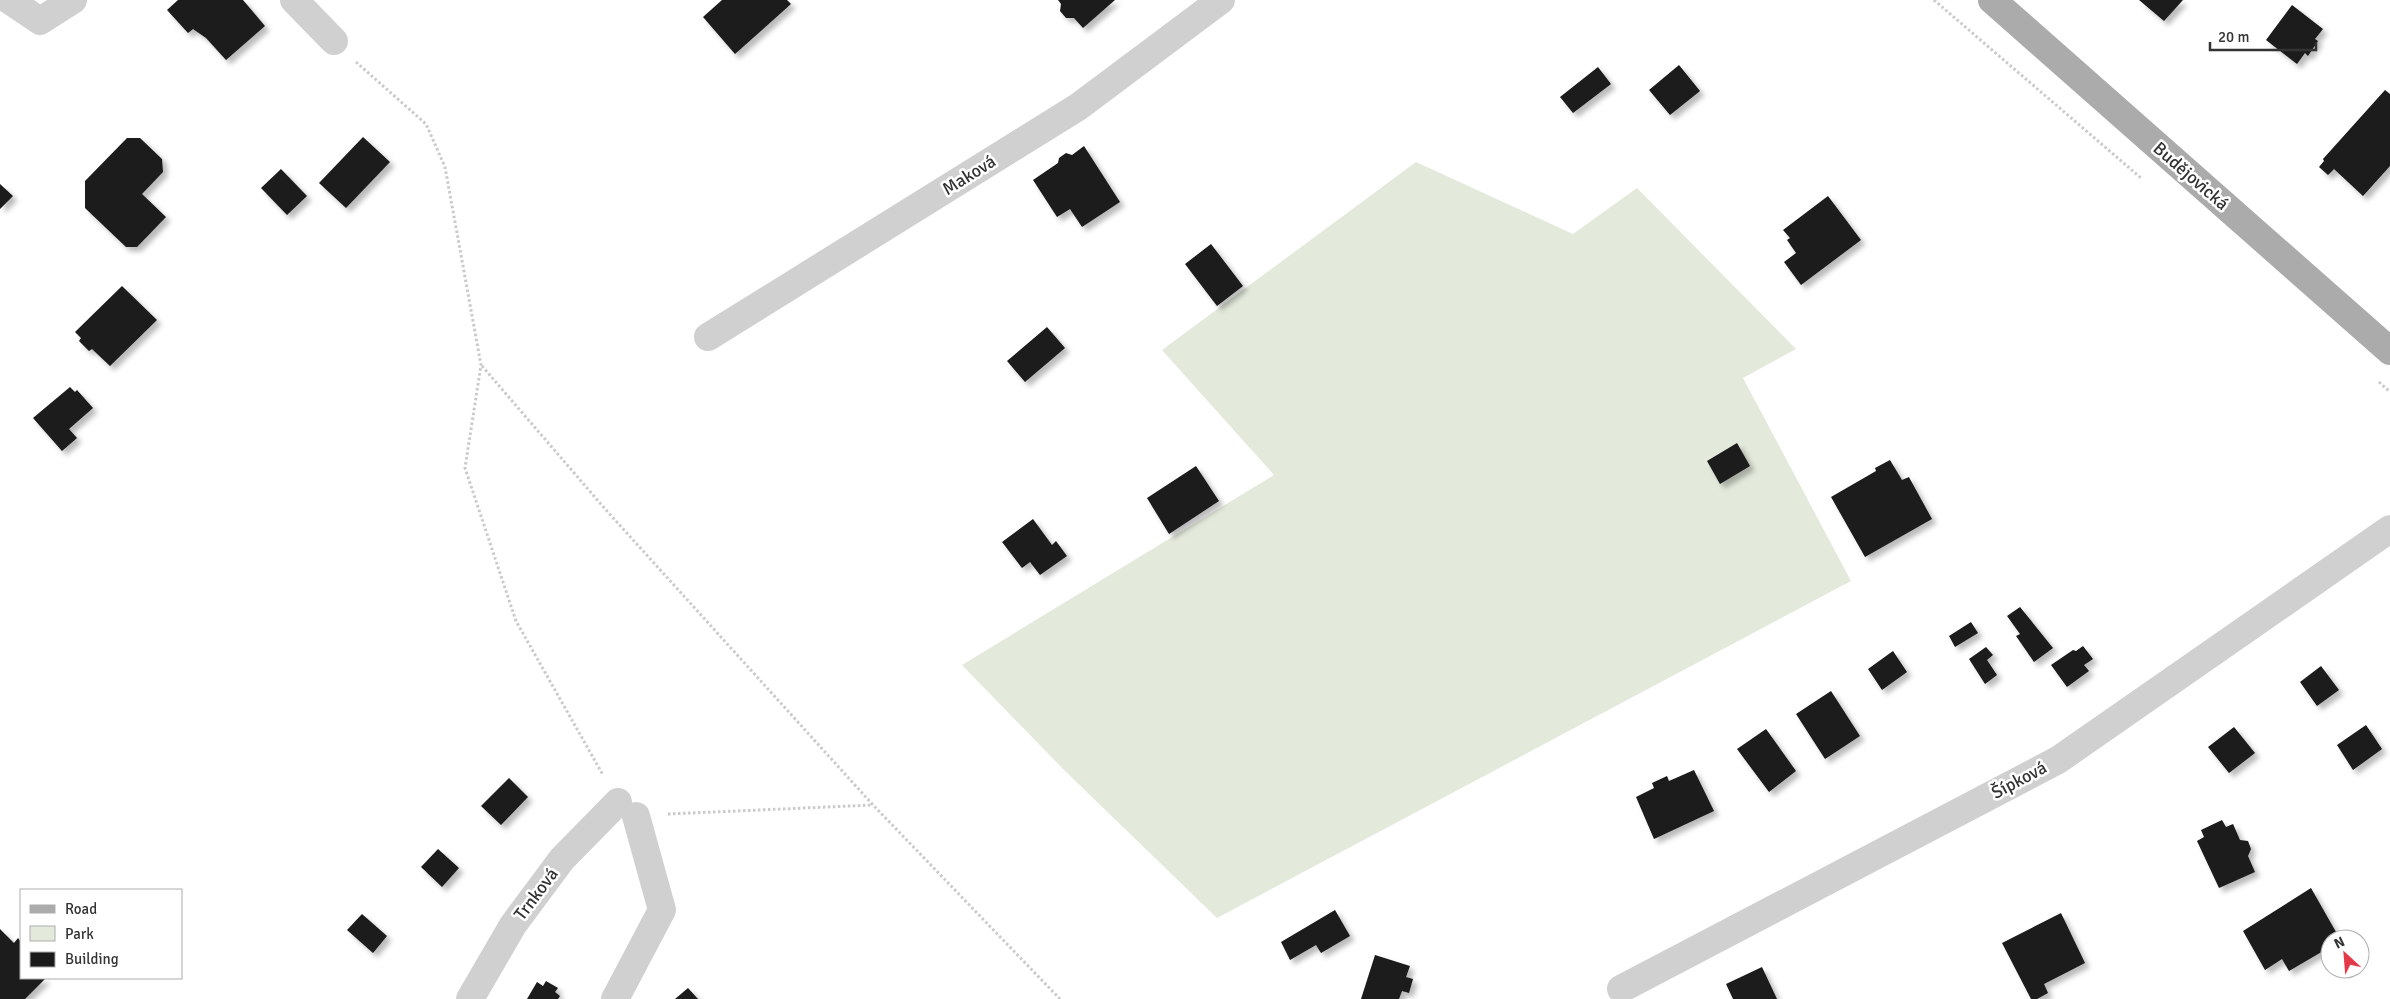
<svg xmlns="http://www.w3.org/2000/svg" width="2390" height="999" font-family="Signika,sans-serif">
<defs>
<filter id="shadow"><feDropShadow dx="4.5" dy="4.5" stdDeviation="2.5" flood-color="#0004"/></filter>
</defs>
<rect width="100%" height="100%" fill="#fff"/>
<!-- green -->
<path fill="#e3e9db" d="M 1416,162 L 1573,234 L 1637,188 L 1796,349 L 1743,378 L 1851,581 L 1217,918 L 1063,769 L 962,665 L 1274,475 L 1162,350 Z"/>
<!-- building -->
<path fill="#1a1a1a" filter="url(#shadow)" d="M 178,0 L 243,0 L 265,26 L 226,60 L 206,38 L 193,29 L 188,33 L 167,10 Z
M 722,0 L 787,0 L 791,4 L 735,54 L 703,17 Z
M 1058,0 L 1115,0 L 1083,28 L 1074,18 L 1066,18 L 1060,11 L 1061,4 Z
M 2139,0 L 2183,0 L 2164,21 Z
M 2292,5 L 2323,29 L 2315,39 L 2318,41 L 2308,56 L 2305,53 L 2297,64 L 2266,40 Z
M 1679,65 L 1700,91 L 1670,115 L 1649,90 Z
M 1598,67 L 1611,84 L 1573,113 L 1560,97 Z
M 2385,90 L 2390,94 L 2390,166 L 2363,196 L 2334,169 L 2328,175 L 2319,167 L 2324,161 L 2323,159 Z
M 363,137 L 390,162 L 346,208 L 319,183 Z
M 127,138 L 140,138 L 162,159 L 163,172 L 142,194 L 166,217 L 137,247 L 126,247 L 85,208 L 85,181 Z
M 1084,146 L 1120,202 L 1082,227 L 1070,209 L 1057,217 L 1033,180 L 1058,163 L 1059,158 L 1066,153 L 1072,155 Z
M 281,169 L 307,196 L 287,215 L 261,188 Z
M 0,184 L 13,196 L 0,209 Z
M 1828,196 L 1861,240 L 1801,285 L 1784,262 L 1796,253 L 1787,240 L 1790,238 L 1783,230 Z
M 1211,244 L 1243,286 L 1217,306 L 1185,264 Z
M 122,286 L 157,320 L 110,366 L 92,349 L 89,351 L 79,341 L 81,338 L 75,332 Z
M 1047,327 L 1065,348 L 1025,382 L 1007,361 Z
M 70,387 L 75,392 L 77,390 L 93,408 L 69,429 L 77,438 L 62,451 L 33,418 Z
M 1737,443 L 1750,466 L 1720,484 L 1707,461 Z
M 1890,460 L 1902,480 L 1909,477 L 1910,479 L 1932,519 L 1865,557 L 1831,497 L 1876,471 L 1875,468 Z
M 1196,466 L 1219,501 L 1169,534 L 1147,498 Z
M 1033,519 L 1052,545 L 1056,541 L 1067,556 L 1040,575 L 1030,562 L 1022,568 L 1002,542 Z
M 2020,607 L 2053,648 L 2034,662 L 2016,636 L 2020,634 L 2007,616 Z
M 1971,622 L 1978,633 L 1955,647 L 1949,636 Z
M 2083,646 L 2093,659 L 2084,665 L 2089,671 L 2067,687 L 2051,665 L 2073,650 L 2076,651 Z
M 1986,647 L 1993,655 L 1987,660 L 1997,675 L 1985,684 L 1969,659 Z
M 1893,651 L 1907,672 L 1882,690 L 1868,669 Z
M 2321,666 L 2339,690 L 2317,706 L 2300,682 Z
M 1831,691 L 1860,736 L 1825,759 L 1796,714 Z
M 2366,725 L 2382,749 L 2353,770 L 2337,745 Z
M 2234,727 L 2255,753 L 2229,773 L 2208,747 Z
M 1766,729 L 1796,771 L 1769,792 L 1737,749 Z
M 1694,770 L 1714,811 L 1654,839 L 1636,797 L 1654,788 L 1652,783 L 1667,776 L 1669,781 Z
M 509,778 L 528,797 L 501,825 L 481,806 Z
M 2222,820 L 2226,827 L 2233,824 L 2240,840 L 2248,841 L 2251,849 L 2248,856 L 2255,872 L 2219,888 L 2197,841 L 2204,837 L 2201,830 Z
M 438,849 L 459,868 L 442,887 L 421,867 Z
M 2311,888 L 2340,939 L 2330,939 L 2330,947 L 2289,971 L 2282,959 L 2265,970 L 2243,931 Z
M 1335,910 L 1350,936 L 1321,953 L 1316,945 L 1290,960 L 1281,942 Z
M 2061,913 L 2085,963 L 2044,984 L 2048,993 L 2037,999 L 2031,999 L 2002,943 Z
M 362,914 L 387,936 L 373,953 L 347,930 Z
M 0,929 L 14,943 L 18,938 L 21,942 L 21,978 L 46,978 L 25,999 L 0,999 Z
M 1375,955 L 1410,966 L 1406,977 L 1413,979 L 1409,993 L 1402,991 L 1399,999 L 1361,999 Z
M 1762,967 L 1777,999 L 1733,999 L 1726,984 Z
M 546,981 L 558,988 L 555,992 L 560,996 L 558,999 L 527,999 L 537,982 L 543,986 Z
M 688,988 L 698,999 L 675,999 Z"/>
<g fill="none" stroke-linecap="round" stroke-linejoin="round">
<!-- path -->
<path stroke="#cacaca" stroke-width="3" stroke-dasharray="2.5 2.5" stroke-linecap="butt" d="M 1934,0 L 2141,178
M 356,62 L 426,124 L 445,167 L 481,365 L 465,468 L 516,621 L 603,775
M 482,366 L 606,510 L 873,805 L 1060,999
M 2379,382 L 2390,392
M 668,814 L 873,805"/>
<!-- minor -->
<path stroke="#d0d0d0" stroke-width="28" d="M 9,0 L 40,21 L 73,0
M 294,0 L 334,41
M 708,337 L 1078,107 L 1221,0
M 1621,989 L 2058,760 L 2390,529
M 470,999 L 513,925 L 562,859 L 618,802
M 615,999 L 662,910 L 636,816"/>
<!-- major -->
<path stroke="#ababab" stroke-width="28" d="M 1992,0 L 2390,351"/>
</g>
<g text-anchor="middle" stroke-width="5" stroke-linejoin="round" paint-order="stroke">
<!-- street labels -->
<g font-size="18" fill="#333" stroke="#fff">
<text transform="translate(969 175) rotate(-32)" y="6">Maková</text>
<text transform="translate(2191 176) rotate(41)" y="6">Budějovická</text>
<text transform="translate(2019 780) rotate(-28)" y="6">Šípková</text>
<text transform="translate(536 894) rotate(-53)" y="6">Trnková</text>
</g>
</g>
<!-- legend -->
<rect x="20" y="889" width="162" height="90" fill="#ffffff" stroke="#adadad"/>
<rect x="30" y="905" width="25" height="8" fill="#ababab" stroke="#adadad"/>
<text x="65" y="914" font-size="15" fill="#333333">Road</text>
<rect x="30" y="926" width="25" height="15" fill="#e3e9db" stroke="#adadad"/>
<text x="65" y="939" font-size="15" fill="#333333">Park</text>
<rect x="30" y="952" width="25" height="15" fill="#1a1a1a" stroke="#adadad"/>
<text x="65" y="964" font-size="15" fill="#333333">Building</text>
<!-- north arrow -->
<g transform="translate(2345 954) rotate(334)"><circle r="24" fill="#ffffff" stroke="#adadad"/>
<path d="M0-4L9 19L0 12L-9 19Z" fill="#e43a48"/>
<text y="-8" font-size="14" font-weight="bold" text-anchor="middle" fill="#333333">N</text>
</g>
<!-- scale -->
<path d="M2210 42v8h106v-8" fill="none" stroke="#333333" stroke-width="2.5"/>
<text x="2218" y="42" font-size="15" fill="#333333" stroke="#ffffff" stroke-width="4" paint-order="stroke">20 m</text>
</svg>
